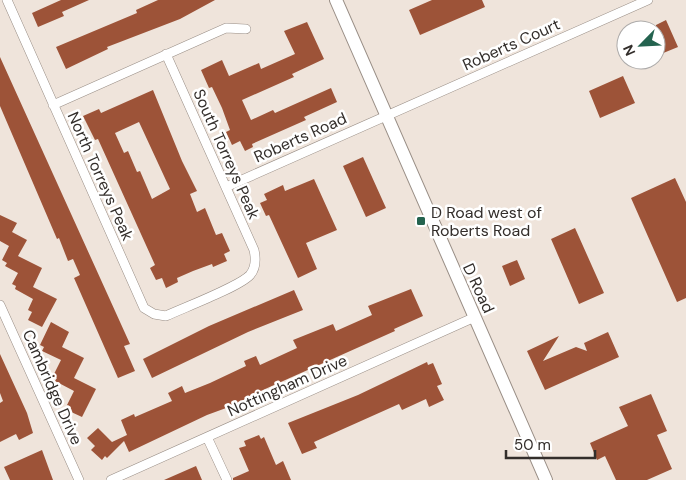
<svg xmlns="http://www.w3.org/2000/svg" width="686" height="480" font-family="'DM Sans',sans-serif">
<rect width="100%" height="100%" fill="#efe4db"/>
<!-- building -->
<path fill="#9d5338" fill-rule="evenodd" d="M 61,0 L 89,0 L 62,12 L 64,16 L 38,27 L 32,13 Z
M 158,0 L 215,0 L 180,19 L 107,47 L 108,49 L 66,69 L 56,47 L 137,13 L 136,10 Z
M 432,0 L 482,0 L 485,7 L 420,35 L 409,10 Z
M 666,20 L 678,47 L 656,56 L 656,25 Z
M 307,22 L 324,59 L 292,74 L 294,77 L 242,100 L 251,120 L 273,110 L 275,113 L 331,88 L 337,102 L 304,117 L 306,120 L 252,144 L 253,147 L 245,151 L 240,141 L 232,145 L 226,132 L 230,130 L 222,108 L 212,87 L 209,88 L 201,70 L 222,60 L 229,76 L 259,63 L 261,69 L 295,54 L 284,31 Z
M 0,57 L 130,344 L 124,346 L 135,371 L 118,378 L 74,278 L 80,275 L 73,259 L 68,261 L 59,238 L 57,239 L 0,106 Z
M 623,76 L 635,103 L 600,118 L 589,91 Z
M 153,90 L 182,161 L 197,191 L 190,194 L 197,212 L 205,208 L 216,235 L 222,233 L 230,251 L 224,254 L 227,261 L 213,267 L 212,264 L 193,271 L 177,278 L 178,282 L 166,288 L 162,278 L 156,280 L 150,268 L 155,265 L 98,139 L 95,140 L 83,116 L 99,109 L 101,113 ZM 139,122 L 170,189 L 152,199 L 140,171 L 137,172 L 128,151 L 124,153 L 115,133 Z
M 363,157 L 386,208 L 366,217 L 343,166 Z
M 675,178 L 686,202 L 686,298 L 677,302 L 631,198 Z
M 314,179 L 337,230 L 306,243 L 317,269 L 298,278 L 269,215 L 266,216 L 260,203 L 267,200 L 264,194 L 283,185 L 285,191 Z
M 0,215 L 17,223 L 12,232 L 27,240 L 18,256 L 42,268 L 33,287 L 57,299 L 42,327 L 28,320 L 32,312 L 28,310 L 33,299 L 15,289 L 16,286 L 12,284 L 18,273 L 5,266 L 7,263 L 2,260 L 9,246 L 0,241 Z
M 575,228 L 604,293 L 579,304 L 551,239 Z
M 517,260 L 525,279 L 510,286 L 502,266 Z
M 411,289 L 423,316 L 394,329 L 395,331 L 247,397 L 248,400 L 207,415 L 129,452 L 124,441 L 107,458 L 105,456 L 102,460 L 91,450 L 95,446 L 87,438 L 98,428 L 112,442 L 127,435 L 121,420 L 134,414 L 135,417 L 172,401 L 168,393 L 182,386 L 185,393 L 210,383 L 246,366 L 244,361 L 256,356 L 260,365 L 297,348 L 293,340 L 333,324 L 336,331 L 372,315 L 368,306 Z
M 294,290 L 303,310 L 248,332 L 152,378 L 143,359 L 209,326 Z
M 51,322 L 69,332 L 62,347 L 84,358 L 74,378 L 96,389 L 82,417 L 69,411 L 71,407 L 67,405 L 74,391 L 55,381 L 57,378 L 53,376 L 61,360 L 42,351 L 44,347 L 40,345 Z
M 608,332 L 619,357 L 545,390 L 527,351 L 559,336 L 543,361 L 576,347 L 587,351 L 584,343 Z
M 0,354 L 27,413 L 33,433 L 19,440 L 16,434 L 0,442 L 0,403 L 3,401 L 0,393 Z
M 427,362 L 428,365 L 433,363 L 442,384 L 437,386 L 444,400 L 429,407 L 426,399 L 402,410 L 399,404 L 314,442 L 317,448 L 302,454 L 288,423 L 358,395 Z
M 651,394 L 667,431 L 657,435 L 672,469 L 647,480 L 616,480 L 605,456 L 597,460 L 590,443 L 628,426 L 619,407 Z
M 259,435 L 261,439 L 264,437 L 276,465 L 283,461 L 291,480 L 233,480 L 233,478 L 249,471 L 239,448 L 246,446 L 244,441 Z
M 42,450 L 53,480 L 10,480 L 4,467 Z
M 196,466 L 202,480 L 164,480 Z"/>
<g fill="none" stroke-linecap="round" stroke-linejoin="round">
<defs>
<path id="street" d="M 7,0 L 144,308 L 154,314 L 166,316 C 183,308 239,287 250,275 C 256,268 256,259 254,250 L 166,54
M 53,105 L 226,28 L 246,29
M 226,187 L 648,0
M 0,305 L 79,480
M 207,437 L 227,480
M 111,480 L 475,317"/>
<path id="secondary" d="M 336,0 L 546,480"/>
</defs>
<!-- street casing -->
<use href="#street" stroke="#998e86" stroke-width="10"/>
<!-- secondary casing -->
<use href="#secondary" stroke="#998e86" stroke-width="14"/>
<!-- street -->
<use href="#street" stroke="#fff" stroke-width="9"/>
<!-- secondary -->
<use href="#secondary" stroke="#fff" stroke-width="12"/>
</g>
<!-- markers -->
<rect fill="#24634f" stroke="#fff" stroke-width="2" x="416" y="216" width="10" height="10" rx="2.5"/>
<g text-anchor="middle" stroke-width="5" stroke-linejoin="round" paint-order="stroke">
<!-- street labels -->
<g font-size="16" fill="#332e2b" stroke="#fff">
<text transform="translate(511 44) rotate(-24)" y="6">Roberts Court</text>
<text transform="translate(300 137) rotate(-24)" y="6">Roberts Road</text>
<text transform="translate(227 154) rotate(66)" y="6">South Torreys Peak</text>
<text transform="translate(101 176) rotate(66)" y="6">North Torreys Peak</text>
<text transform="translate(479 288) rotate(65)" y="6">D Road</text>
<text transform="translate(287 385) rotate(-24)" y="6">Nottingham Drive</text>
<text transform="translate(53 387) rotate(66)" y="6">Cambridge Drive</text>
</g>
<!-- poi labels -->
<g font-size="16" fill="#332e2b" stroke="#fff" text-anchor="start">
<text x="431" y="218">D Road west of<tspan x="431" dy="18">Roberts Road</tspan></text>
</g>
</g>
<!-- north arrow -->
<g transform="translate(641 45) rotate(246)"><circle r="24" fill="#ffffff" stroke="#adabaa"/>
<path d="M0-4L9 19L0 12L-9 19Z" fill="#24634f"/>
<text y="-8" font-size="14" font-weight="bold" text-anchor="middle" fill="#332e2b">N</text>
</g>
<!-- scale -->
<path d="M506 450v8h89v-8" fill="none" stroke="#332e2b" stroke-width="2.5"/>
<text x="514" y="450" font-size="15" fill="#332e2b" stroke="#ffffff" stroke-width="4" paint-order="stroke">50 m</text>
</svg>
